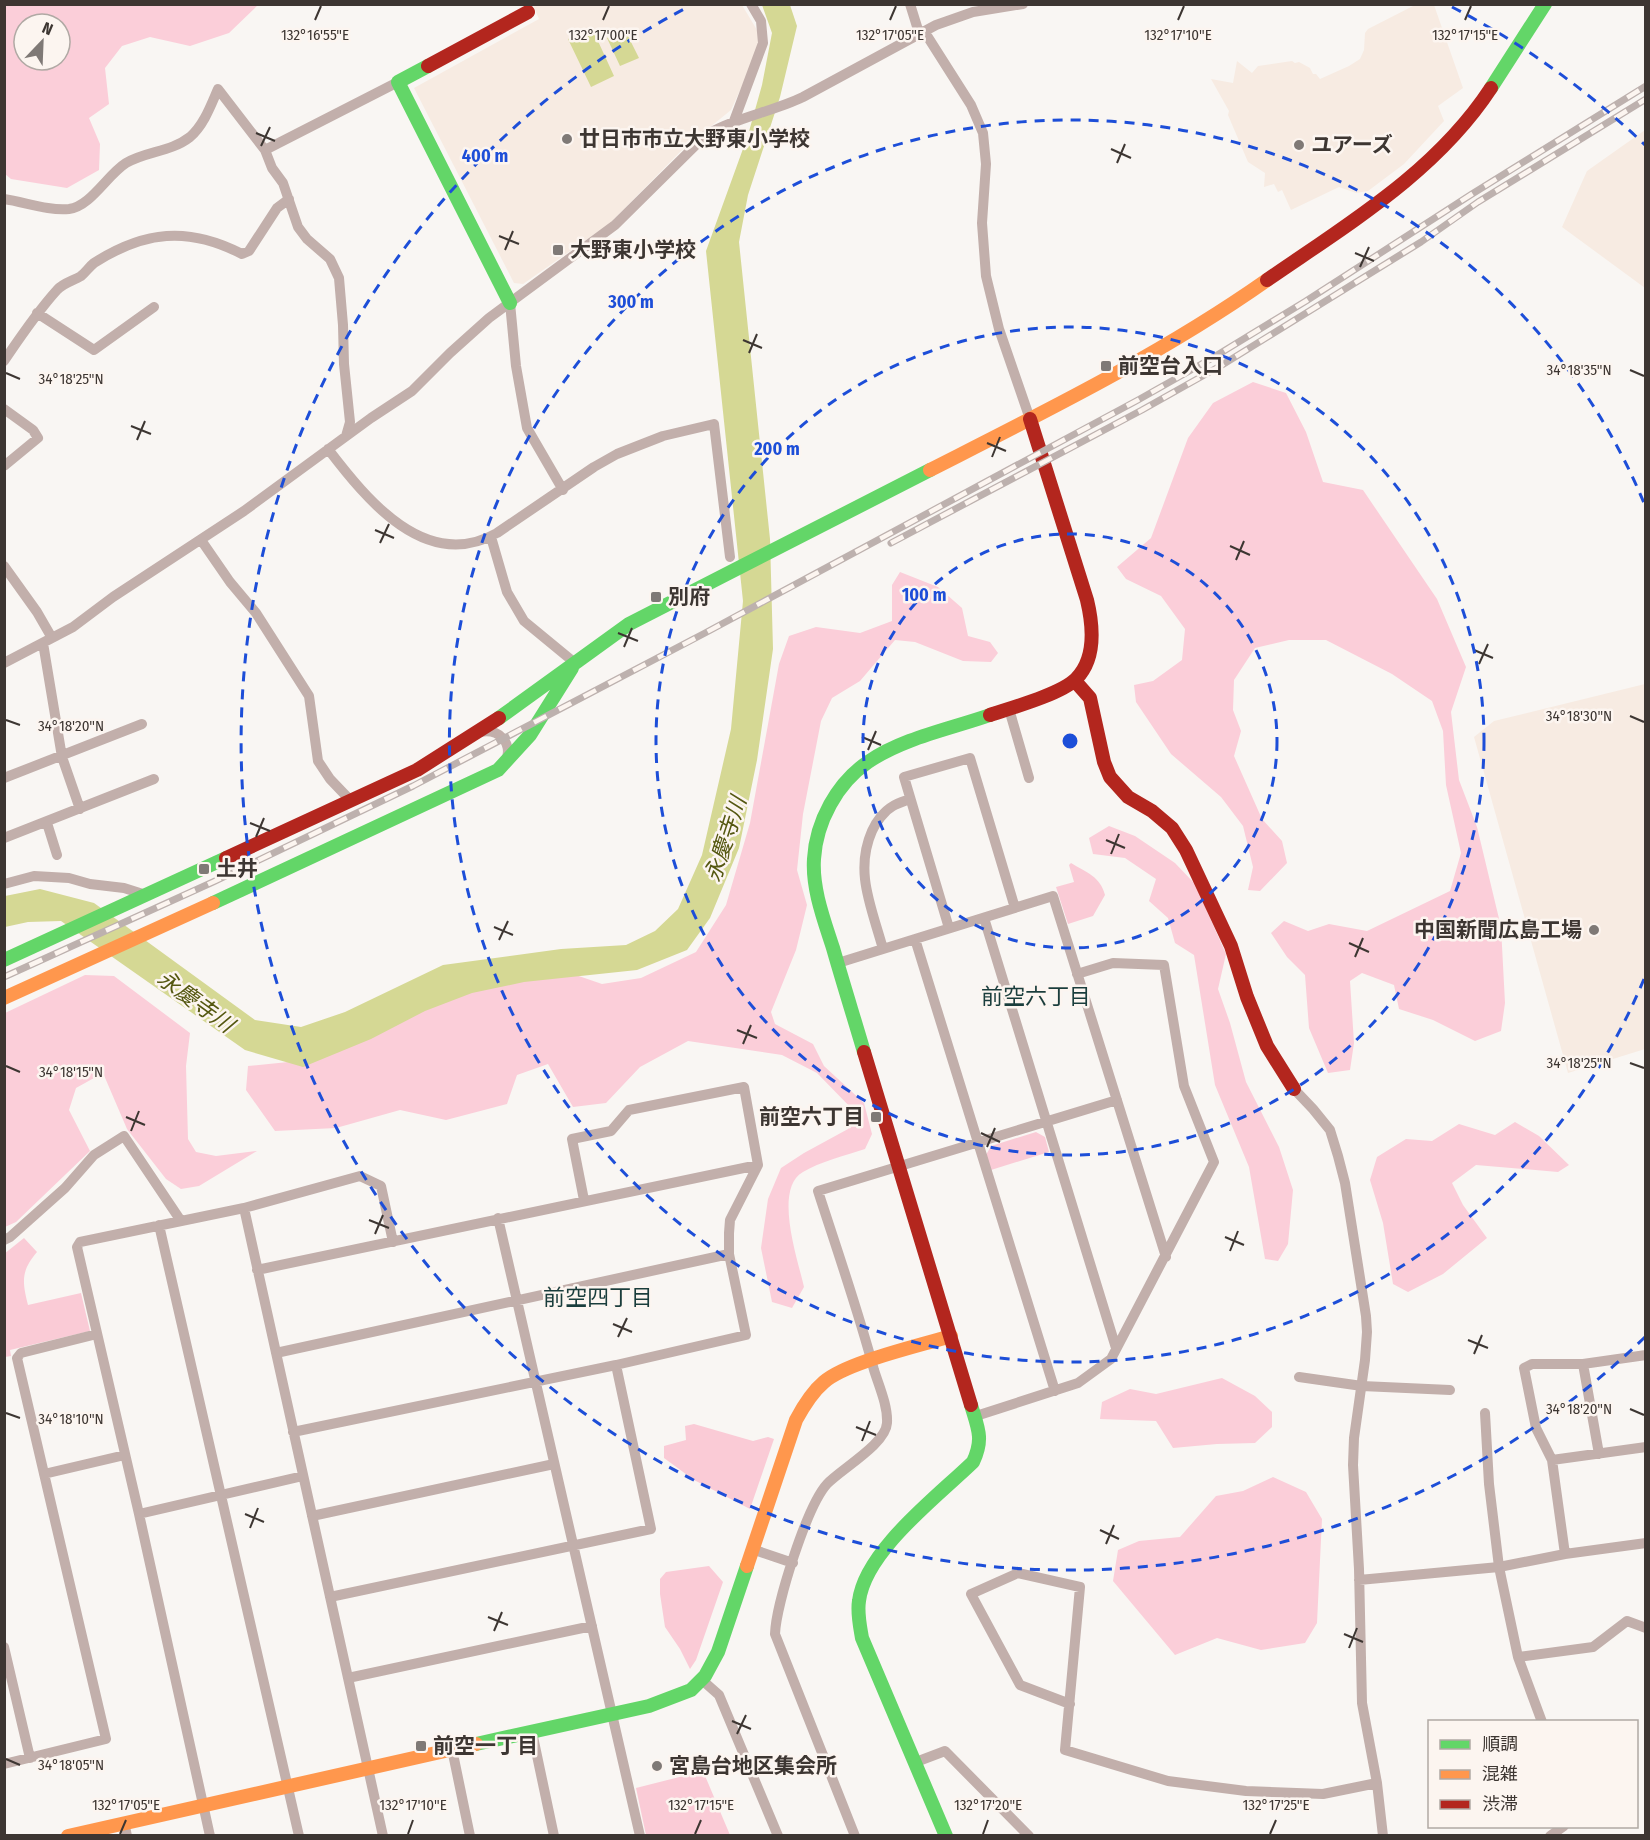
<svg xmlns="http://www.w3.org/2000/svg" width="1650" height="1840" font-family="'Fira Sans Condensed','Noto Sans JP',sans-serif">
<rect width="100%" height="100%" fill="#f9f6f3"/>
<!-- built -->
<path fill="#f7ebe2" d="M 533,5 L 742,5 L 760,35 L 757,53 L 731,110 L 682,150 L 609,224 L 523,284 L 514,283 L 414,88 L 539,19 Z
M 1434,5 L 1463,88 L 1438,106 L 1444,121 L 1404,164 L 1368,191 L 1356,193 L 1339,187 L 1291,210 L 1282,190 L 1278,192 L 1274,184 L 1264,187 L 1265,173 L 1248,162 L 1228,115 L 1229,111 L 1211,79 L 1233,83 L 1237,61 L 1252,73 L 1258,66 L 1292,61 L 1295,63 L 1299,62 L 1310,68 L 1313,74 L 1316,74 L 1320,79 L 1349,66 L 1360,59 L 1364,50 L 1365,33 L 1368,29 L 1415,5 Z
M 1645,130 L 1645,288 L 1562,227 L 1587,171 Z
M 1645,684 L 1645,1049 L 1568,1073 L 1474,737 L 1494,721 Z"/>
<!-- green -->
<path fill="#facbd6" d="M 1071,863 C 1087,873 1100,876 1105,895 L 1093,916 L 1068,924 L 1056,887 L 1074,882 L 1069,865 Z
M 1036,1132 L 1045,1137 L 1049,1152 L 991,1170 L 986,1155 L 991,1146 Z
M 24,1238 L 37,1252 C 21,1271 22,1281 28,1305 L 81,1293 L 90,1331 L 10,1350 L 11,1356 L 5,1357 L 4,1254 Z
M 694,1424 L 753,1441 L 768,1437 L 774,1439 L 750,1509 L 694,1480 L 664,1458 L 664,1446 L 686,1440 L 685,1426 Z
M 709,1566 L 723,1582 L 696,1660 L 690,1669 L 680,1649 L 665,1627 L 660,1594 L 660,1579 L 666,1572 Z
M 703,1771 L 730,1835 L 646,1835 L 636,1788 Z"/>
<!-- forest -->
<path fill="#fbced9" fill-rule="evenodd" d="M 4,5 L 5,4 L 258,5 L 229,33 L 190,46 L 150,37 L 122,46 L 105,68 L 109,104 L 89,118 L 100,144 L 99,170 L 67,188 L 11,179 L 5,174 ZM 24,24 L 60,24 L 60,60 L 24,60 Z
M 1253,382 L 1286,393 L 1306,432 L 1323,482 L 1363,490 L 1437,599 L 1466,667 L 1451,712 L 1459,780 L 1477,827 L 1501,927 L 1505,1003 L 1501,1031 L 1475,1041 L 1433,1020 L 1399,1009 L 1394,985 L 1362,973 L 1350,981 L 1354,1043 L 1350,1070 L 1328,1073 L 1309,1028 L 1305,975 L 1287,957 L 1271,933 L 1284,921 L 1308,931 L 1329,924 L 1367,931 L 1450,891 L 1461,853 L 1446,785 L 1443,731 L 1432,701 L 1392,674 L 1326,640 L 1289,640 L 1255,648 L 1234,680 L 1233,710 L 1241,731 L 1234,756 L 1262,819 L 1282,841 L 1287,863 L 1260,891 L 1248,890 L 1253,867 L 1243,826 L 1221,797 L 1171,754 L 1136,702 L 1134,685 L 1153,681 L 1182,660 L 1185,629 L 1161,596 L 1126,579 L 1117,567 L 1151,538 L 1188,438 L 1213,403 Z
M 900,572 L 938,587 L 962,608 L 968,636 L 990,642 L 998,653 L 991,662 L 963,661 L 915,642 L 895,640 L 860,681 L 832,698 L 821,721 L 803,814 L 797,870 L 807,905 L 796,950 L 771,1012 L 775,1024 L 813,1044 L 824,1066 L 864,1103 L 872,1134 L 865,1149 C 847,1155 819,1162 803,1172 C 773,1189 798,1260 804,1287 L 792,1308 L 772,1302 L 761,1248 L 768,1199 L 781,1168 L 804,1153 L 848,1129 L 854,1111 L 817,1073 L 782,1055 L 688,1041 L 640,1067 L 606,1103 L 573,1107 L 548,1064 L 517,1075 L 507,1104 L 446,1120 L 400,1110 L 336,1128 L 275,1131 L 246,1090 L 248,1066 L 298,1061 L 538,962 L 602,984 L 641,978 L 696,952 L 726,905 L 750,823 L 779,664 L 789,636 L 816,627 L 860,633 L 892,621 L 892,585 Z
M 1109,826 L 1135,836 L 1175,863 L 1195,884 L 1226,954 L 1218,989 L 1230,1023 L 1246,1082 L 1279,1147 L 1293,1190 L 1288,1244 L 1278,1261 L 1265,1259 L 1249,1167 L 1215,1085 L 1194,955 L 1175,943 L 1168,918 L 1149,901 L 1156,879 L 1125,858 L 1093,854 L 1089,838 Z
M 85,975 L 114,976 L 190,1033 L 186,1066 L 188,1139 L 196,1152 L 216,1156 L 257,1151 L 199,1186 L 181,1189 L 166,1179 L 127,1129 L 103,1073 L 76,1088 L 69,1110 L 90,1151 L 16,1222 L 5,1227 L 5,1013 Z
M 1515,1122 L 1539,1136 L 1569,1165 L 1558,1172 L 1476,1165 L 1452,1183 L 1463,1205 L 1487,1238 L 1443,1274 L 1408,1292 L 1393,1284 L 1383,1223 L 1370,1180 L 1377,1157 L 1406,1139 L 1432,1141 L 1459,1124 L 1495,1135 Z
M 1222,1378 L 1255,1396 L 1272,1412 L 1272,1427 L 1255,1443 L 1217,1444 L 1173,1448 L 1156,1421 L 1100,1419 L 1102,1402 L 1130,1389 L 1156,1394 Z
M 1273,1477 L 1306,1492 L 1322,1519 L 1317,1623 L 1305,1643 L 1261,1650 L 1217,1638 L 1175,1655 L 1113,1581 L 1118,1550 L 1139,1541 L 1180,1537 L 1216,1496 L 1243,1491 Z"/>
<!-- water -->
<path fill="#d5d894" d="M 762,5 L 790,5 L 797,26 L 780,97 L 748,195 L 739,242 L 770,539 L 773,649 L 757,760 L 739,848 L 710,918 L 687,950 L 637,970 L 524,982 L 472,993 L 425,1011 L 371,1039 L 303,1067 L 245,1050 L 61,921 L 28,922 L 5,927 L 5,896 L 40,889 L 94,903 L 255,1020 L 301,1027 L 345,1012 L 443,965 L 561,949 L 626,945 L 655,931 L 678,909 L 702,855 L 731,729 L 743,601 L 706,251 L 748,135 L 762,85 L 772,33 Z
M 592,28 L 614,76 L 591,87 L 568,39 Z
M 625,30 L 639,58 L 620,66 L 607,38 Z"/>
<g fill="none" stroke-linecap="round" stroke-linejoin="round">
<!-- street -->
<path stroke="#c2afab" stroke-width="10" d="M 910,4 L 919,33
M 924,31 L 971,105 L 983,133 L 986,164 L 982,223 L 986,276 L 999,329 L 1030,419
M 734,121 L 763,43 L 761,21 L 751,4
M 265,150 L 398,82
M 4,199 C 25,202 48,211 69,209 C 91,206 107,175 126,163 C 146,151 171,152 190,137 C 204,125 211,105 218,89 L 265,150 L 272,168 L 283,183 L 298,227 L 307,239 L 330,259 L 339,278 L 343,325 L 344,364 L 350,422 L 346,436
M 510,303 L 516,366 L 527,428 L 563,490
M 37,313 L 94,350 L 154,307
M 4,361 C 21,336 37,312 57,290 C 63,283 73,281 81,276 C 86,272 89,267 94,263 C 144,231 188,226 242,254 L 249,251 L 277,208 L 289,199
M 4,409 L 33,430 L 38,438 L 4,466
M 328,449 C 367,500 426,573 497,533 L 594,467 L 617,454 L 663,436 L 714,424 L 730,557
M 491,537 L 507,592 L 524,621 L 575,663
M 201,540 L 230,582 L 256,613 L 309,696 L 318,761 L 330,779 L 351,801
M 4,566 L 37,612 L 52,638
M 43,643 L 62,757 L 80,809
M 4,663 L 73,627 L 113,597 L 244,511 L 371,418 L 412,391 L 450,353 L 489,318 L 615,225 L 706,135 C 737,117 772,112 803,97 L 936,25 L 973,12 L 1023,4
M 1009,709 L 1029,778
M 480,732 C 499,728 513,743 506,761
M 4,778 L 142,724
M 47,823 L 57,855
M 4,838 L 154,779
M 4,884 L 34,876 L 69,878 L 90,884 L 124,888 L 146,895
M 984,918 L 1116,1348
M 949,928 L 904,777 L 970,758 L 1015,908
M 915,939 L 1055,1391
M 883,949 C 872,908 854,872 872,831 C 876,822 884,811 893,806 C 898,803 905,801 910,799
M 838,963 L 1053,896 L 1166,1257
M 1294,1089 L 1313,1109 L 1330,1130 L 1338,1156 L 1345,1183 L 1366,1316 L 1367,1332 L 1365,1360 L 1354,1438 L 1353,1465 L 1359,1569 L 1362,1703 L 1377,1783 L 1383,1836
M 244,1208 L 383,1836
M 498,1218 L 640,1836
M 159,1225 L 299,1836
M 4,1240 L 10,1237 L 65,1188 L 94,1155 L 124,1136 L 181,1221
M 257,1270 L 758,1165
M 276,1353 L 729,1254
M 1583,1364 L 1599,1454
M 1299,1377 L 1362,1386 L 1450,1390
M 1485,1413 L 1489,1484 L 1499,1567 L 1518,1657 L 1542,1722
M 976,1416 L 1078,1383 L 1111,1359 L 1214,1162 L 1184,1086 L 1164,965 L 1113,963 L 1077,974
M 293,1432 L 616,1365 L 746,1335 L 729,1254 L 729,1233 L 730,1220 L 758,1165 L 744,1087 L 629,1110 L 611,1131 L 572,1139 L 584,1200
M 1552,1460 L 1646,1447
M 44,1474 L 125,1455
M 139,1514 L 303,1476
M 312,1516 L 554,1464
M 752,1549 L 793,1563
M 1565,1554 L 1552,1460 L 1536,1428 L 1524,1368 L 1532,1364 L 1583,1364 L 1646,1355
M 1359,1580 L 1499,1567 L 1565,1554 L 1646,1543
M 330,1597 L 651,1529 L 616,1365
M 4,1647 L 30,1758
M 1518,1657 L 1593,1647 L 1627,1621 L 1646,1628
M 348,1678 L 592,1626
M 702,1680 L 719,1695 L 778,1836
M 1070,1704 L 1020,1685 L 971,1594 L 1018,1573 L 1080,1587 L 1065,1750 L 1168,1781 L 1246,1791 L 1323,1794 L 1377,1783
M 532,1732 L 554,1836
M 452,1749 L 470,1836
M 916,1762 L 945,1751 L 1029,1836
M 4,1764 L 106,1739 L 17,1358 L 21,1353 L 97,1334
M 124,1822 L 127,1836
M 210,1836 L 139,1514 L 77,1247 L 80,1242 L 244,1208 L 360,1176 L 381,1186 L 393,1242
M 855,1836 L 775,1634 C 776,1604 807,1506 827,1484 C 841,1469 886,1444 887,1423 C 888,1406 879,1386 874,1370 C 858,1310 837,1250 818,1191 L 1117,1100
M 1550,1836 L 1564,1826"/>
<!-- fast -->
<path stroke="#63d668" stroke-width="14" d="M 428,66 L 398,82 L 510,303
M 1491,88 L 1545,4
M 499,718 L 629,624 L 930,470
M 213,903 L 498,770 L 530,735 L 572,668
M 4,960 L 226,858
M 864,1052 C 854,1018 843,983 833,948 C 824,920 812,889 814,859 C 816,822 837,783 868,762 C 903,738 950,729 990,715
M 476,1744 L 649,1706 L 691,1690 L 705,1676 L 718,1652 L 747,1566
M 946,1836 L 862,1638 C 860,1626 857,1613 859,1601 C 865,1551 938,1496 973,1462 C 984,1439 978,1428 971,1405"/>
<!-- slow -->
<path stroke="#ff974d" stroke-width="14" d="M 930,470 C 1044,412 1162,354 1267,280
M 4,998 L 213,903
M 747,1566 L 796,1420 C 803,1407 812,1392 824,1382 C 847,1362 919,1346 951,1336
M 68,1836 L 476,1744"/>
<!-- jam -->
<path stroke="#b3261e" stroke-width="14" d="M 428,66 L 528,12
M 1267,280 C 1348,224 1436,172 1491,88
M 1075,681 L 1090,698 L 1104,762 L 1110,777 L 1128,797 L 1152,811 L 1172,828 L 1186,850 L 1231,946 L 1247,997 L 1267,1046 L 1294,1089
M 990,715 C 1011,708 1061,694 1076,679 C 1096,659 1093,625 1087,600 L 1030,419
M 226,858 L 417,770 L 499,718
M 864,1052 L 971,1405"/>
<defs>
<path id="rail" d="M 891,543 L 1142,410 L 1222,365 L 1421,242 L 1478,202 L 1646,99
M 4,977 L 213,882 L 413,786 L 705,633 L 1138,400 L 1214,357 L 1306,301 L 1472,194 L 1646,86"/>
</defs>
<!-- rail casing -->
<use href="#rail" stroke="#bdb1ae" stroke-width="7"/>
<!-- rail -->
<use href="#rail" stroke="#fcf5f0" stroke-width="4.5" stroke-dasharray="14" stroke-linecap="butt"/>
</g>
<!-- ticks -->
<path fill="none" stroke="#3d3632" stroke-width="2" d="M 315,20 L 321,6M 603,20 L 609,6M 890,20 L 896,6M 1178,20 L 1184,6M 1465,20 L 1471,6M 256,133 L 275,141M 261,146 L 270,127M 1111,149 L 1131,158M 1117,163 L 1125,144M 499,236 L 519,244M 505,250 L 513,231M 1355,253 L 1374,261M 1360,267 L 1369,247M 743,340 L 762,348M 749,353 L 757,334M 1630,370 L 1644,376M 6,373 L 20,379M 131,426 L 151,434M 137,440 L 145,421M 987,443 L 1006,451M 992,457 L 1000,437M 375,530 L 394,538M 380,543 L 389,524M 1230,546 L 1250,555M 1236,560 L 1244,541M 618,633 L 638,641M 624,647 L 632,628M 1474,650 L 1493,658M 1479,664 L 1488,644M 1630,716 L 1644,722M 6,720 L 20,725M 862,737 L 881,745M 868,750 L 876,731M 250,823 L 270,831M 256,837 L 264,818M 1106,840 L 1125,848M 1111,854 L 1119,834M 494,927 L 513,935M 499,940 L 508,921M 1349,943 L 1369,952M 1355,957 L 1363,938M 737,1030 L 757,1038M 743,1044 L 751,1025M 1630,1063 L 1644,1068M 6,1066 L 20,1072M 126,1117 L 145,1125M 131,1131 L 139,1111M 981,1133 L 1000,1142M 987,1147 L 995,1128M 369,1220 L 389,1228M 375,1234 L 383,1215M 1225,1237 L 1244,1245M 1230,1251 L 1238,1231M 613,1324 L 632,1332M 618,1337 L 627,1318M 1468,1340 L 1488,1348M 1474,1354 L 1482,1335M 1630,1409 L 1644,1415M 6,1413 L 20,1418M 856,1427 L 876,1435M 862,1441 L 870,1421M 245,1514 L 264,1522M 250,1528 L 258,1508M 1100,1530 L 1119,1539M 1106,1544 L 1114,1525M 488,1617 L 508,1625M 494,1631 L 502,1612M 1344,1634 L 1363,1642M 1349,1648 L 1357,1628M 732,1721 L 751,1729M 737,1734 L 746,1715M 6,1759 L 20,1765M 120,1834 L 126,1820M 408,1834 L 413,1820M 695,1834 L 701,1820M 983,1834 L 988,1820M 1270,1834 L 1276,1820"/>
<!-- distance rings -->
<g fill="none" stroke="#1d4ed8" stroke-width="3" stroke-dasharray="10 8">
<circle cx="1070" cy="741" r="207"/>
<circle cx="1070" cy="741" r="414"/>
<path d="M1644 979A621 621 0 1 1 1644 503"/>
<path d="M1645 1337A828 828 0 1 1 688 7M1452 7A828 828 0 0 1 1645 145"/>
</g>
<!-- markers -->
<g fill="#7f7976" stroke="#fcf5f0" stroke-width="2">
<circle cx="567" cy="139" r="6"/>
<circle cx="1299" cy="145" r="6"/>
<rect x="552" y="244" width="12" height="12" rx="3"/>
<rect x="1100" y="360" width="12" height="12" rx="3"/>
<rect x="650" y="591" width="12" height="12" rx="3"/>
<rect x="198" y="863" width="12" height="12" rx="3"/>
<circle cx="1594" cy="930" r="6"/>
<rect x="870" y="1111" width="12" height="12" rx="3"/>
<rect x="415" y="1740" width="12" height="12" rx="3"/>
<circle cx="657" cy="1766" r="6"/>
</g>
<g text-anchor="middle" stroke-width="5" stroke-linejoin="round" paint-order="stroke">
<!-- poi labels -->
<g font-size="21" font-weight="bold" fill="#3d3632" stroke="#fcf5f0" text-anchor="start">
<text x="579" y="146">廿日市市立大野東小学校</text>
<text x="1311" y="152">ユアーズ</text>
<text x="570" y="257">大野東小学校</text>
<text x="1118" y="373">前空台入口</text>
<text x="668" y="604">別府</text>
<text x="216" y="876">土井</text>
<text x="1582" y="937" text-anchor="end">中国新聞広島工場</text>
<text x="864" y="1124" text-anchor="end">前空六丁目</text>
<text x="433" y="1753">前空一丁目</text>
<text x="669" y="1773">宮島台地区集会所</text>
</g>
<!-- water labels -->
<g font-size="22" font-style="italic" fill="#555811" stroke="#fcf5f0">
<text transform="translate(725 839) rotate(-72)" y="8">永慶寺川</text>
<text transform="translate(196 1001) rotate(36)" y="8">永慶寺川</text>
</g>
<!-- neighbourhood labels -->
<g font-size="22" fill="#1a3d3c" stroke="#fcf5f0">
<text x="1036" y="1004">前空六丁目</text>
<text x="598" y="1305">前空四丁目</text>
</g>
</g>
<g font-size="15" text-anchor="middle" fill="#3d3632" stroke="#fcf5f0" stroke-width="5" stroke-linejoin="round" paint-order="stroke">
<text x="315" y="40">132°16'55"E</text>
<text x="603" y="40">132°17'00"E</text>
<text x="890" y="40">132°17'05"E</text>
<text x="1178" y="40">132°17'10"E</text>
<text x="1465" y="40">132°17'15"E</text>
<text x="1579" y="375">34°18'35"N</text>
<text x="71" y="384">34°18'25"N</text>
<text x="1579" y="721">34°18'30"N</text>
<text x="71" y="731">34°18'20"N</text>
<text x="1579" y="1068">34°18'25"N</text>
<text x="71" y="1077">34°18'15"N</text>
<text x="1579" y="1414">34°18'20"N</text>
<text x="71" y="1424">34°18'10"N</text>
<text x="71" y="1770">34°18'05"N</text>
<text x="126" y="1810">132°17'05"E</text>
<text x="413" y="1810">132°17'10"E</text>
<text x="701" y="1810">132°17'15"E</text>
<text x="988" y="1810">132°17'20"E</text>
<text x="1276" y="1810">132°17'25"E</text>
</g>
<circle cx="1070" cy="741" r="9" fill="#1d4ed8" stroke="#fcf5f0" stroke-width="3"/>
<g font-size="18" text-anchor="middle" font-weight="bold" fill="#1d4ed8" stroke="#fcf5f0" stroke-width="5" stroke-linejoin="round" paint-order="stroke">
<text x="485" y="162">400 m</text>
<text x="631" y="308">300 m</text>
<text x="777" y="455">200 m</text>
<text x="924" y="601">100 m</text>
</g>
<!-- border -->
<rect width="1650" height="1840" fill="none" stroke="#3d3632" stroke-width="12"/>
<!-- legend -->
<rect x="1428" y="1720" width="210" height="108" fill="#fcf5f0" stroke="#b0a9a4" stroke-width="1.5"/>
<rect x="1440" y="1740" width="30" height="9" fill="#63d668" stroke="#b0a9a4" stroke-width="1.5"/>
<text x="1482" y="1750" font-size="18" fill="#3d3632">順調</text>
<rect x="1440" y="1770" width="30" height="9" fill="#ff974d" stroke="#b0a9a4" stroke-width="1.5"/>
<text x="1482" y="1780" font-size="18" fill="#3d3632">混雑</text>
<rect x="1440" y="1800" width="30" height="9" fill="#b3261e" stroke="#b0a9a4" stroke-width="1.5"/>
<text x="1482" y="1810" font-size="18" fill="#3d3632">渋滞</text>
<!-- north arrow -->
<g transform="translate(42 42) rotate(23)"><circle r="28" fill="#fcf5f0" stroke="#b0a9a4" stroke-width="1.5"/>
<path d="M0-4.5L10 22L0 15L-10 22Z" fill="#7f7976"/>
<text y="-9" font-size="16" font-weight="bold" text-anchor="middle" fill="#3d3632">N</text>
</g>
</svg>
